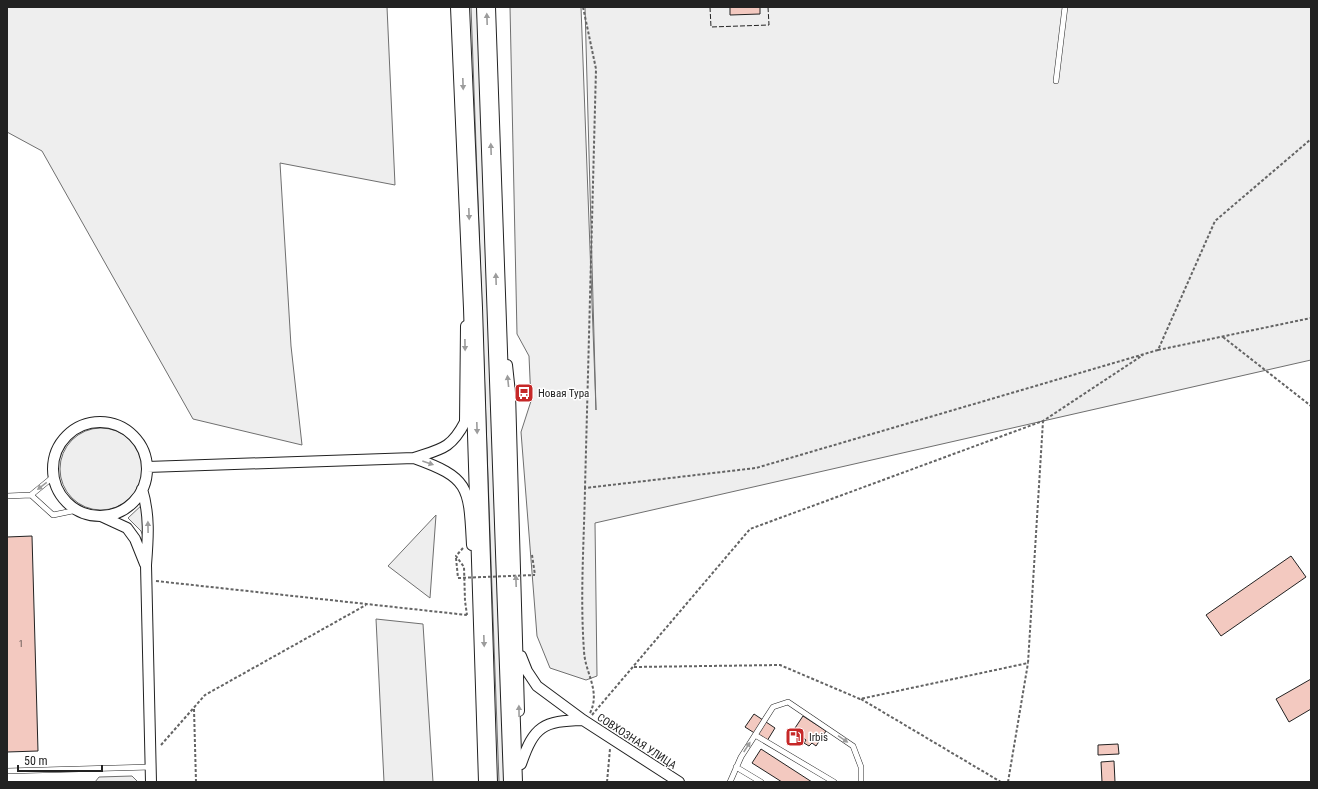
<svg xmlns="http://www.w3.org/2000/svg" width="1318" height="789" font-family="'Roboto Condensed',sans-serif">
<rect width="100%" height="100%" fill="#fff"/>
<!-- green -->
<path fill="#eee" stroke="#6f6f6f" d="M 7,7 L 387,7 L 395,185 L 280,163 L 291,346 L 302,445 L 193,419 L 42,151 L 7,132 Z
M 471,7 L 477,7 L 507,782 L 499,782 Z
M 510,7 L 581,7 L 596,410 L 585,7 L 1311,7 L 1311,360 L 595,523 L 597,676 L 586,680 L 550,668 L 537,636 L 521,432 L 531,401 L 529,356 L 517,334 Z
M60 469a41 41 0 1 1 82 0a41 41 0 1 1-82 0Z
M 144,503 L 145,542 L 141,531 L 128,518 Z
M 436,515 L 430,598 L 388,566 Z
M 376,619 L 423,624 L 433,782 L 384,782 Z
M 132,776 L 138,782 L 95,782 L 99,777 Z"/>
<!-- building -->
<path fill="#f3c9c0" stroke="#222" d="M 730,7 L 760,7 L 760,14 L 730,15 Z
M 32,536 L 38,751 L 7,752 L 7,537 Z
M 1291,556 L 1306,577 L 1221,636 L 1206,615 Z
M 1311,679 L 1311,709 L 1289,722 L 1276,699 Z
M 754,714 L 775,728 L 767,741 L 745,727 Z
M 803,716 L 826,731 L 816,746 L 812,743 L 809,746 L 804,743 L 806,740 L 793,731 Z
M 1118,744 L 1119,754 L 1098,755 L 1098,745 Z
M 761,749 L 812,782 L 782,782 L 752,763 Z
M 1114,761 L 1115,782 L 1102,782 L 1101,762 Z"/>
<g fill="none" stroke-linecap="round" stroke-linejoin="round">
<defs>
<path id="lane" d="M 1056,81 L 1065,7
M 31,495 L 53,515 L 77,510
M 7,496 L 31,495 L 53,477
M 755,735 L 834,782
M 736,767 L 761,782
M 7,771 L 151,767
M 730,782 L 741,757 L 773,707 L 788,702 L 853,746 L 861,767 L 861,782"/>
<path id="street" d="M 466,326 L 465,422 C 451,449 441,449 414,458 C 470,478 469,487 472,545
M 507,365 L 510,393 L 519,711
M53 469a47 47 0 1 1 94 0a47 47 0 1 1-94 0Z
M 147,467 L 414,458
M 142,489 C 150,515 148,539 146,565 L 151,782
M 101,516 L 127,528 L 135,539 L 145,564
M 521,656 L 527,671 L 537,686 L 583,720 L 679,782
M 521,764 C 534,726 543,721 583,720"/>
<path id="highway" d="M 460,7 L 473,308 L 488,782
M 486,7 L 513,782"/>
</defs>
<!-- lane casing -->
<use href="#lane" stroke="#222" stroke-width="6"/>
<!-- street casing -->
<use href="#street" stroke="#222" stroke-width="12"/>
<!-- highway casing -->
<use href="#highway" stroke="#222" stroke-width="20"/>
<!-- path -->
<path stroke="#646464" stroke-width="2" stroke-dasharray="3 2" stroke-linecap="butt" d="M 583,7 L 596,69 L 585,488
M 1223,337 L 1311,406
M 1158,350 L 1311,318
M 463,548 L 456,556 L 464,567 L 465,601 L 467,615
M 532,555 L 535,575
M 456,558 L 458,578
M 156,581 L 467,615
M 634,667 L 780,665 L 860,699 L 1028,663 L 1043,421
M 861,699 L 1001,782
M 194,709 L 196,782
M 590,713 C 601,691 585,673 584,651 C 580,597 584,542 585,488 L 756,468 L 1158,350 L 1215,221 L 1311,139
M 592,715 L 750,529 L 1043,421 L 1143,355
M 161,745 L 205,695 L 366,605
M 607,782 L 610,749
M 1008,782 L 1028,663"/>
<!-- lane -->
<use href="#lane" stroke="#fff" stroke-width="5"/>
<!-- street -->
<use href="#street" stroke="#fff" stroke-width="10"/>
<!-- highway -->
<use href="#highway" stroke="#fff" stroke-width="18"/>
<!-- path-bridge -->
<path stroke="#646464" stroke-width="2" stroke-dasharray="3 2" stroke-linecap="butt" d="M 458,578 L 535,575"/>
<!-- fence -->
<path stroke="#222" stroke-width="1" stroke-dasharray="5 2" stroke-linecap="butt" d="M 710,7 L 711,27 L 769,25 L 768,7"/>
</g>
<!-- one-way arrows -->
<defs><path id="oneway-solid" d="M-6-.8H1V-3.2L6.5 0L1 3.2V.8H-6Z"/></defs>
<g fill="#9c9c9c">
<use href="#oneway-solid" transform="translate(487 19) rotate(-92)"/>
<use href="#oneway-solid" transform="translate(463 84) rotate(88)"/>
<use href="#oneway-solid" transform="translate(491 149) rotate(-92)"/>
<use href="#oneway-solid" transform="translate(469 214) rotate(88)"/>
<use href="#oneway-solid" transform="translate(496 279) rotate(-92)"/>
<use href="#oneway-solid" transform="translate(465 345) rotate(89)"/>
<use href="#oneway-solid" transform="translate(508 381) rotate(-96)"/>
<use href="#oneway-solid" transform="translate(477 428) rotate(88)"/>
<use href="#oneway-solid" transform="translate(428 463) rotate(19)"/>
<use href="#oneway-solid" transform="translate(42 486) rotate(142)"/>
<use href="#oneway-solid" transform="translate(148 527) rotate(-91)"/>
<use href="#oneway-solid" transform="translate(516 581) rotate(-92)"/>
<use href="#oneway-solid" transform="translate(484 641) rotate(88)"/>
<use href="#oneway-solid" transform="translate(519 711) rotate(-91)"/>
<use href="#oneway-solid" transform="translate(843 739) rotate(34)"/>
<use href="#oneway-solid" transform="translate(747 747) rotate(-57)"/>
</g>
<!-- icons -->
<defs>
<symbol id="bus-square" viewBox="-11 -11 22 22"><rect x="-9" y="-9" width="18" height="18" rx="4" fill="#c62828" stroke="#fff"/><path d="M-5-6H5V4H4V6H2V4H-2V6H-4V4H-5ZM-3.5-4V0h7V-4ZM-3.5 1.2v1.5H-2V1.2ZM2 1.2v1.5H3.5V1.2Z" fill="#fff"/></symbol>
<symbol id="fuel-square" viewBox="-11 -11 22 22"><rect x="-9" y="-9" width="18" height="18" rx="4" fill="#c62828" stroke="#fff"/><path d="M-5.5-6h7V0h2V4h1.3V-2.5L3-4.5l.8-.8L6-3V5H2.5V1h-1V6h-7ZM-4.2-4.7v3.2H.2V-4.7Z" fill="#fff"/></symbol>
</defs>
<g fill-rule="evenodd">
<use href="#bus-square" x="513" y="382" width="22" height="22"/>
<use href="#fuel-square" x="784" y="726" width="22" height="22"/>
</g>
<g text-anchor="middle" stroke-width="3" stroke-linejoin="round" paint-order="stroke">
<!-- number labels -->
<g font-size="9" fill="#564c4a">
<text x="21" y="647">1</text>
</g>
<!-- poi labels -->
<g font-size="11" fill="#222" stroke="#fff" text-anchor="start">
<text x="538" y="397">Новая Тура</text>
<text x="809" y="741">Irbis</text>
</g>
<!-- street labels -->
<g font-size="11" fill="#222" stroke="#fff">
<text transform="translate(637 741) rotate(33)" y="4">СОВХОЗНАЯ УЛИЦА</text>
</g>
</g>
<!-- border -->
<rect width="1318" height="789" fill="none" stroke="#222222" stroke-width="16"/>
<!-- scale -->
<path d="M18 765v6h84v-6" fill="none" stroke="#222222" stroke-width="2"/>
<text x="24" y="765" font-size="12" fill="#222222" stroke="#ffffff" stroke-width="3" paint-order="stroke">50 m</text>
</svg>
